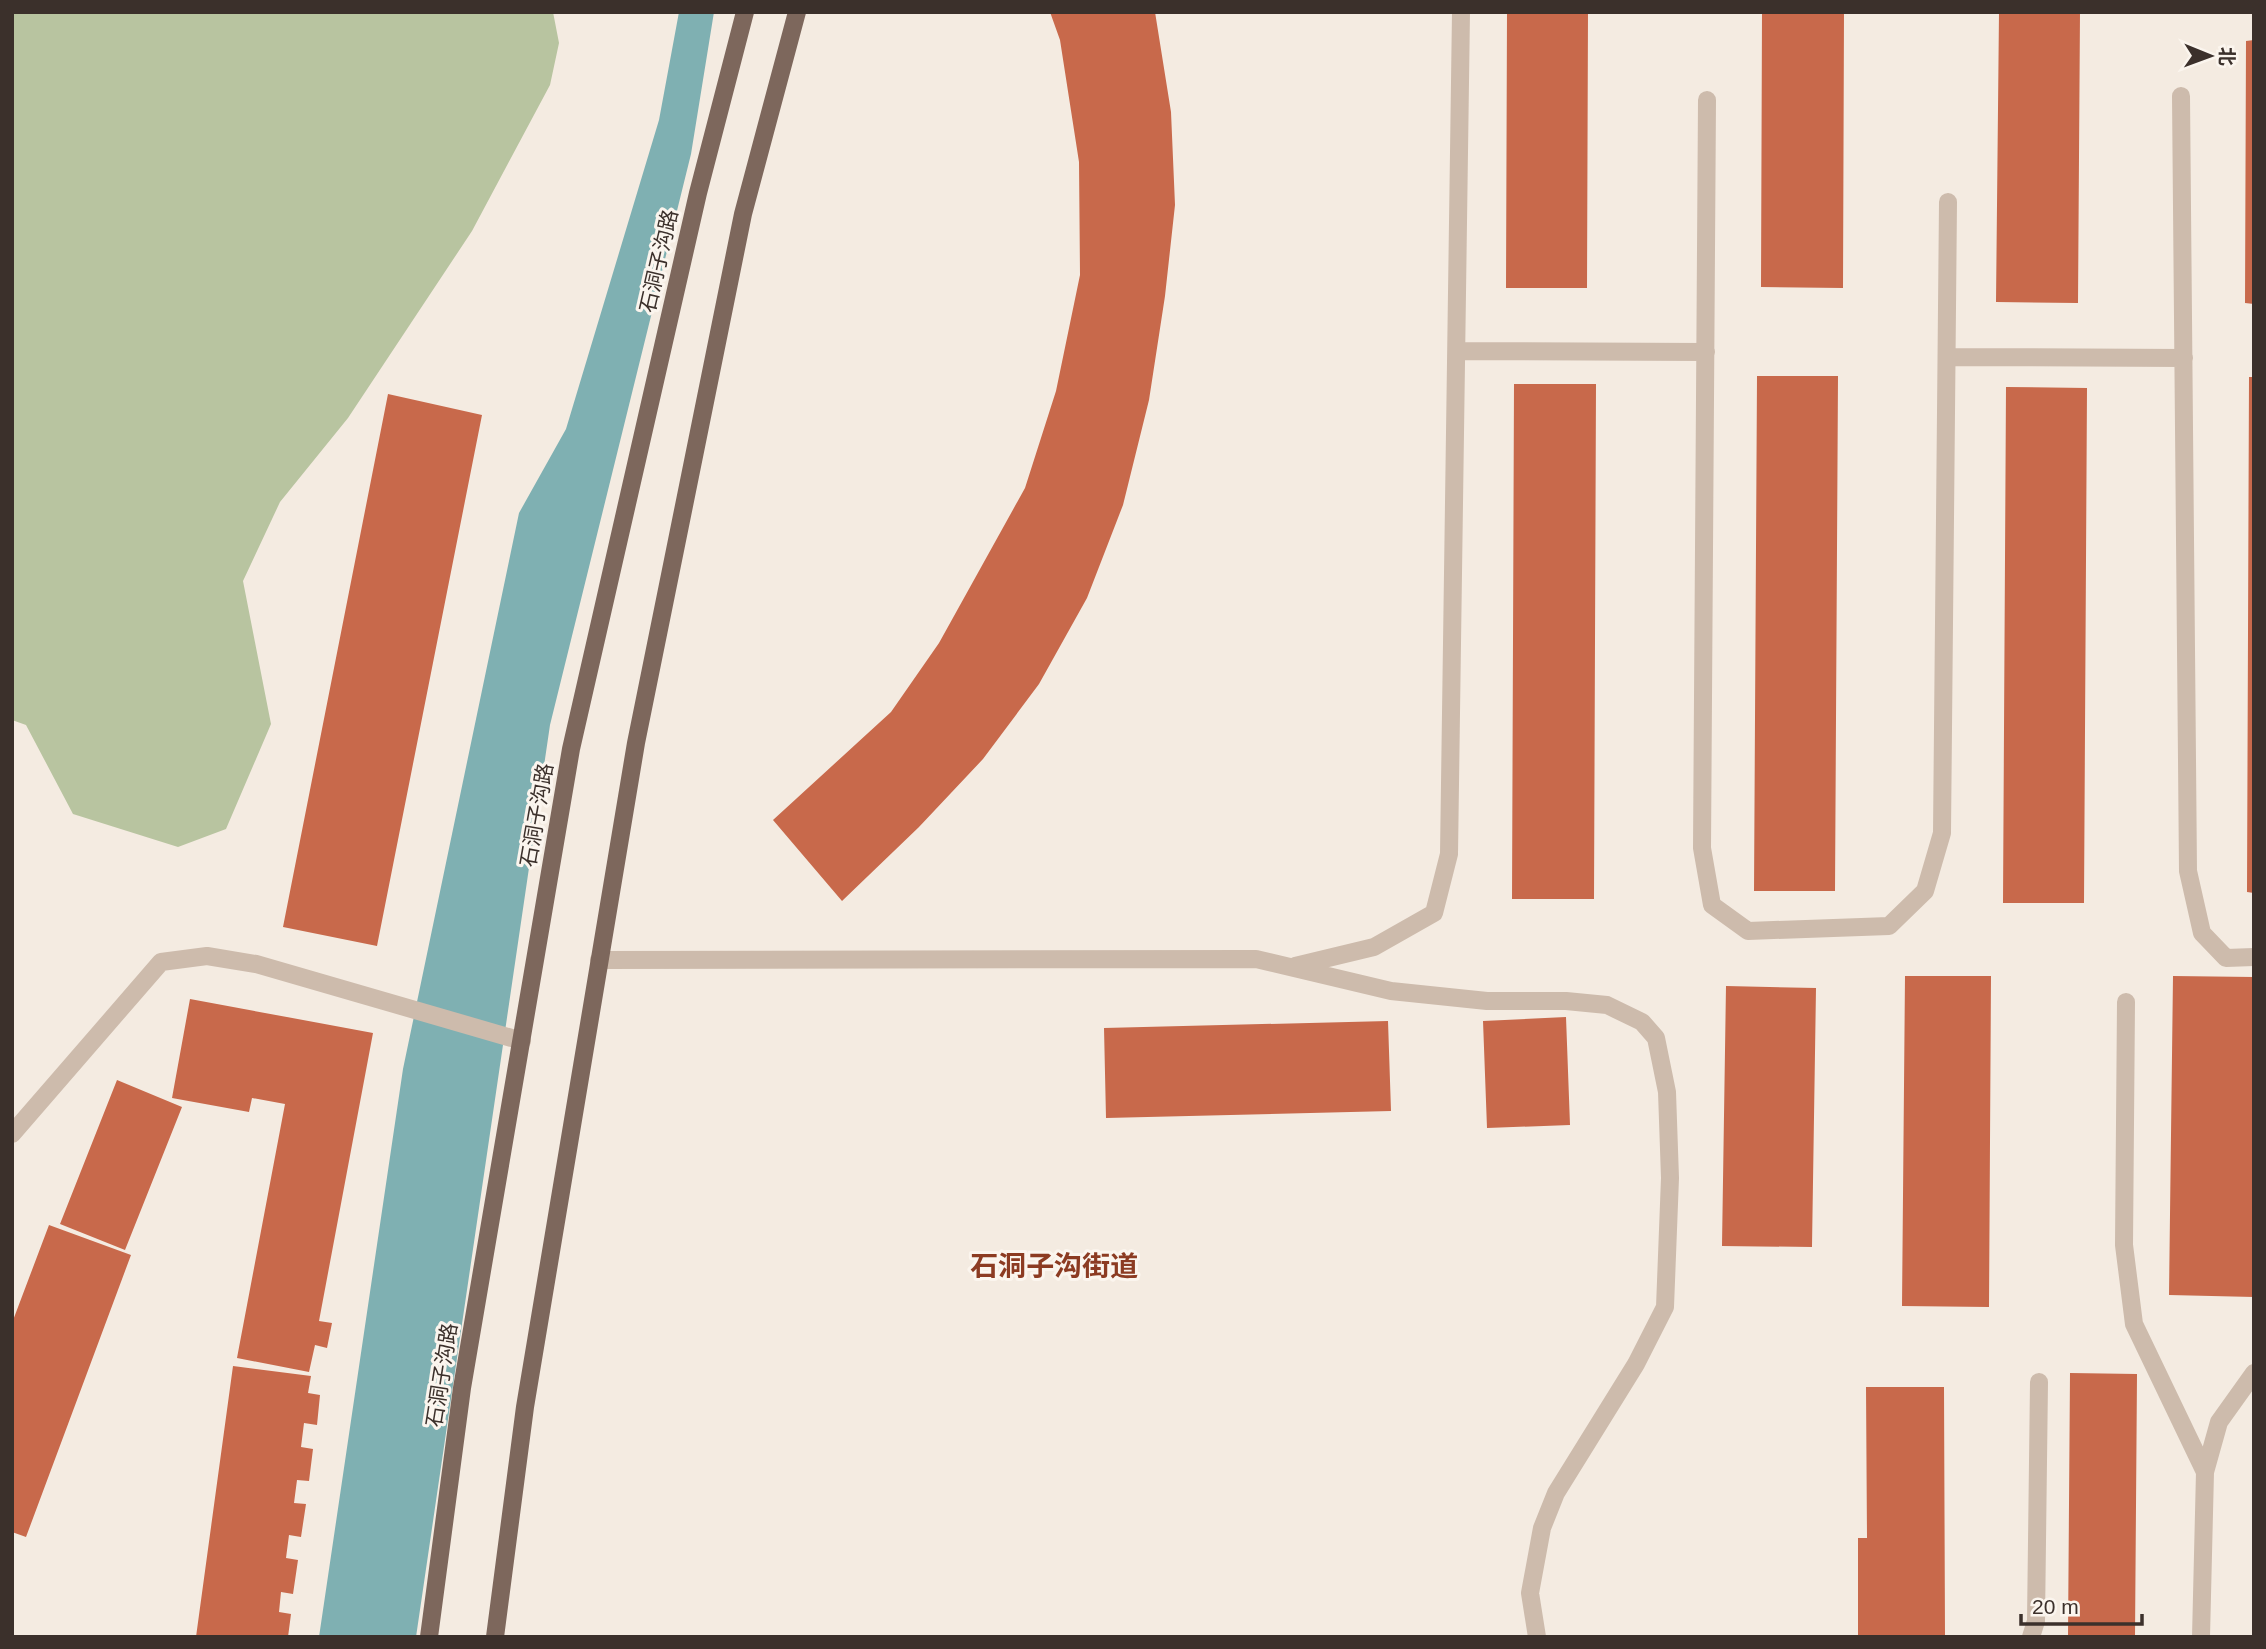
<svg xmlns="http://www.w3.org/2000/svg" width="2266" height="1649" font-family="Arial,'Noto Sans SC',sans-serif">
<rect width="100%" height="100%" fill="#f4ebe1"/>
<!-- green -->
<path fill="#b8c4a0" d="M 12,12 L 553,12 L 559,43 L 550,85 L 472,231 L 348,418 L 280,502 L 243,581 L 271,724 L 226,829 L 178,847 L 73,814 L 26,725 L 12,720 Z"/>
<!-- water -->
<path fill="#7fb0b2" d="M 679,12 L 714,12 L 691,154 L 550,725 L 416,1637 L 319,1637 L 403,1069 L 519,513 L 566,429 L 659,120 Z"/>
<!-- building -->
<path fill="#c8694b" d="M 1050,12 L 1155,12 L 1171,112 L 1175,205 L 1165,296 L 1149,400 L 1123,505 L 1087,598 L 1039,684 L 983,759 L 919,827 L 842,901 L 773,820 L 891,712 L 939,643 L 1025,488 L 1056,391 L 1080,275 L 1079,162 L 1060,40 Z
M 1507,12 L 1588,12 L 1587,288 L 1506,288 Z
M 1762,12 L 1844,12 L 1843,288 L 1761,287 Z
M 1999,12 L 2080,12 L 2078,303 L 1996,302 Z
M 2254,40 L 2254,304 L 2245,303 L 2246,41 Z
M 1757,376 L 1838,376 L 1835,891 L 1754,891 Z
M 2249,377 L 2254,377 L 2254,893 L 2247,892 Z
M 1514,384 L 1596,384 L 1594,899 L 1512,899 Z
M 2006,387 L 2087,388 L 2084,903 L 2003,903 Z
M 388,394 L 482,415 L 377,946 L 283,927 Z
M 1905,976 L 1991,976 L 1989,1307 L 1902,1306 Z
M 2173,976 L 2254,977 L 2254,1297 L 2169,1295 Z
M 1726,986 L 1816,988 L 1812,1247 L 1722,1246 Z
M 190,999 L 373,1033 L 319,1321 L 332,1323 L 327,1348 L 315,1345 L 309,1372 L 237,1358 L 285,1104 L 252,1098 L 249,1112 L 172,1098 Z
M 1566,1017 L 1570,1125 L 1487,1128 L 1483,1021 Z
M 1388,1021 L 1391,1111 L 1106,1118 L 1104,1028 Z
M 117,1080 L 182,1107 L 125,1250 L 60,1224 Z
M 49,1225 L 131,1255 L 26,1537 L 12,1532 L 12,1323 Z
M 233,1366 L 311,1376 L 308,1393 L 320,1395 L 317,1425 L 304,1423 L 301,1447 L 313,1449 L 309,1481 L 297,1480 L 294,1503 L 306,1504 L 301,1537 L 289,1535 L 286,1558 L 298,1560 L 293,1594 L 281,1592 L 279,1612 L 291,1614 L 288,1637 L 196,1637 Z
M 2070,1373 L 2137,1374 L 2135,1637 L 2068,1637 Z
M 1866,1387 L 1944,1387 L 1945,1637 L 1858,1637 L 1858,1538 L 1867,1538 Z"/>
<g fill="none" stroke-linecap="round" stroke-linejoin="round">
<!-- minor -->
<path stroke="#cdbbac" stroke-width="18" d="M 2181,96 L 2188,871 L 2202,933 L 2226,958 L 2254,957
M 1707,100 L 1702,848 L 1712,905 L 1748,931 L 1889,926 L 1925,891 L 1942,833 L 1948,202
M 1457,351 L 1706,352
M 1947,357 L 2184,358
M 599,960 L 1256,959 L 1391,991 L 1487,1001 L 1566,1001 L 1607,1005 L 1642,1022 L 1656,1038 L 1667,1092 L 1670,1178 L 1665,1307 L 1636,1364 L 1556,1493 L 1542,1528 L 1530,1593 L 1537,1637
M 1295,966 L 1374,947 L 1434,913 L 1449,854 L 1461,12
M 2126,1002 L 2124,1245 L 2134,1324 L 2205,1472
M 12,1134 L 161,962 L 207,956 L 256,964 L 522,1041
M 2031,1637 L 2036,1621 L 2039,1382
M 2201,1637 L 2205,1472 L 2219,1422 L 2254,1373"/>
<!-- major -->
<path stroke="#7d675c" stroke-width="18" d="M 429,1637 L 462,1388 L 571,749 L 698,193 L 745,12
M 495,1637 L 525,1407 L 636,743 L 743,214 L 797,12"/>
</g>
<g text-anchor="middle" stroke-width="6" stroke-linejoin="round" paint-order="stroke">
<!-- street labels -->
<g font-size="21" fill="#3b302b" stroke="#fbf5ee">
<text transform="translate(659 261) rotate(-77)" y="7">石洞子沟路</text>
<text transform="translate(537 815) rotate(-80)" y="7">石洞子沟路</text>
<text transform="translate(442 1375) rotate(-81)" y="7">石洞子沟路</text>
</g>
<!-- district labels -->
<g font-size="28" font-weight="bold" fill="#8c3b22" stroke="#fbf5ee">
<text x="1054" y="1276">石洞子沟街道</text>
</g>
</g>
<!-- border -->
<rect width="2266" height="1649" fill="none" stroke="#3b302b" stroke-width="28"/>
<!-- north arrow -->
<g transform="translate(2210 56) rotate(91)" stroke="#fbf5ee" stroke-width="5" paint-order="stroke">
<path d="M0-5L12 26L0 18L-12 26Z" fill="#3b302b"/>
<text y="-10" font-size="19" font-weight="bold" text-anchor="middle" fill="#3b302b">北</text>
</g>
<!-- scale -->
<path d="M2021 1614v10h121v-10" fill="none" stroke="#3b302b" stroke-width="3.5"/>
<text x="2032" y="1614" font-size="21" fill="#3b302b" stroke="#fbf5ee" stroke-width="5" paint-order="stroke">20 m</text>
</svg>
